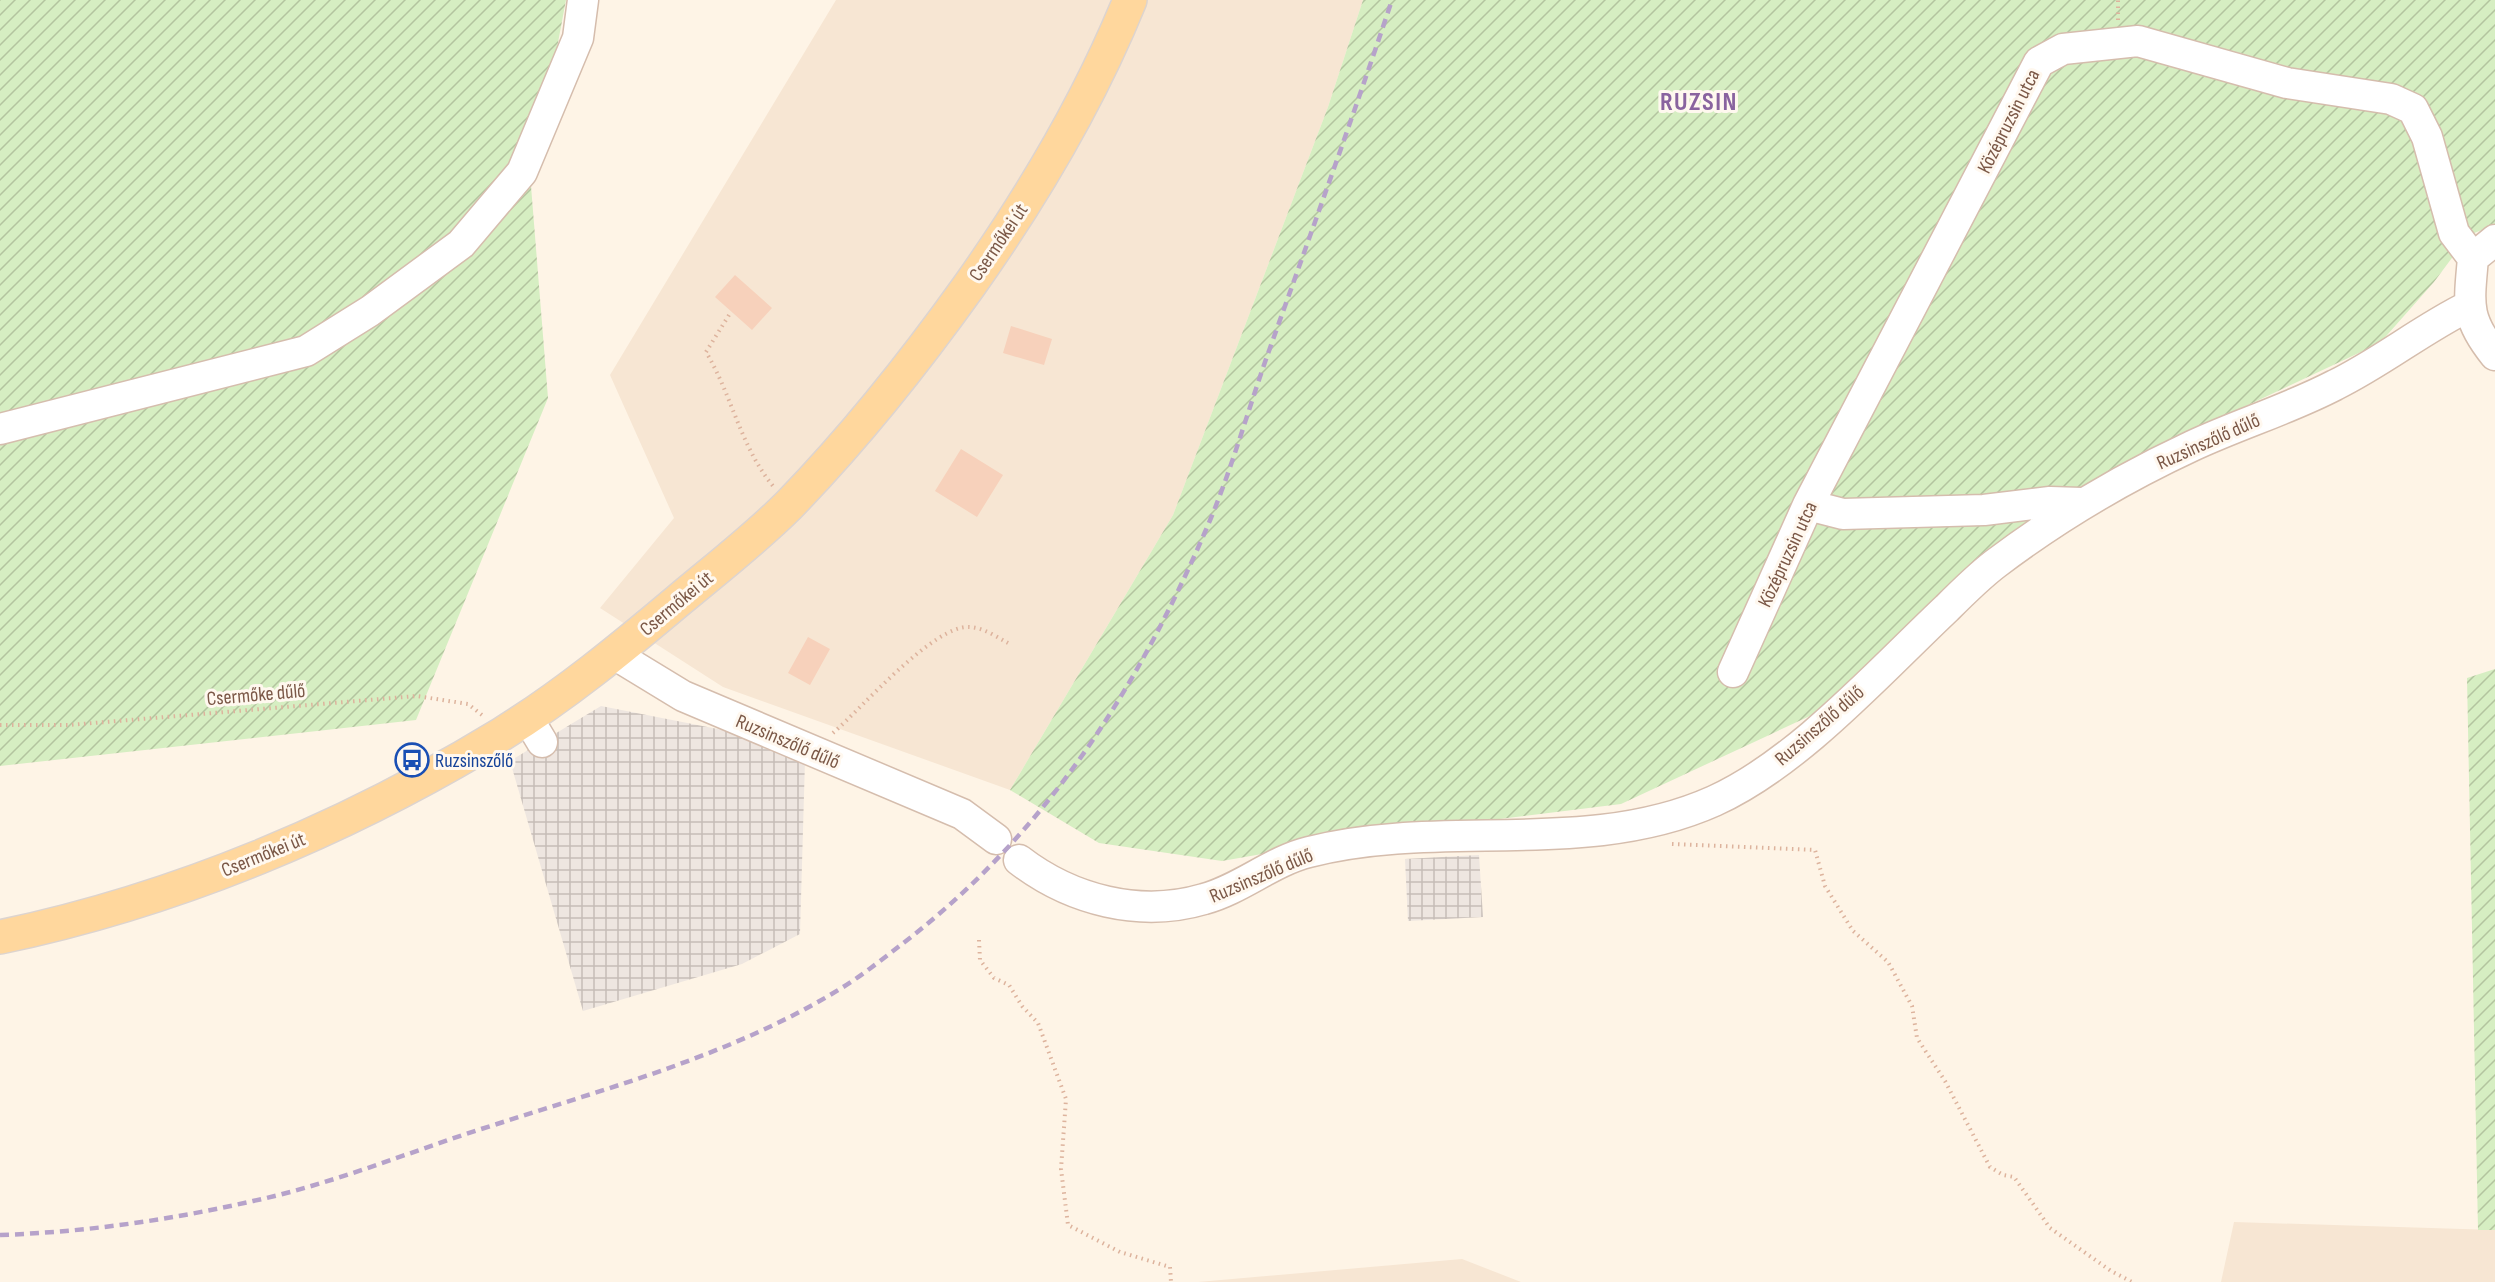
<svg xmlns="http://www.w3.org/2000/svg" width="2495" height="1282" font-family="'Sofia Sans Condensed',sans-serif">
<defs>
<pattern id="industrial-grid" width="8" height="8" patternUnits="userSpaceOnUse" patternTransform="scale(1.5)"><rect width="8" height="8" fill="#eee6e0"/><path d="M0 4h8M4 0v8" fill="none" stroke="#c6bdb7"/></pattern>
<pattern id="garden-furrows" width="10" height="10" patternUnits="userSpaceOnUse" patternTransform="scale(1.5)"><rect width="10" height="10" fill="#d6eec2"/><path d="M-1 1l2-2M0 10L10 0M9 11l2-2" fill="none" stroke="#b3c49f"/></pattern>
</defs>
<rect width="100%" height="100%" fill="#fef4e6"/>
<!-- residential -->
<path fill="#f7e6d3" d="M 836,0 L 1363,0 L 1328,107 L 1173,515 L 1010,790 L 723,687 L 600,608 L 674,518 L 610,375 Z
M 2234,1222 L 2495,1230 L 2495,1282 L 2221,1282 Z
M 1462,1259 L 1521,1282 L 1198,1282 Z"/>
<!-- industrial -->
<path fill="url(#industrial-grid)" d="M 601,706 L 738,733 L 805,760 L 800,934 L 742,964 L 583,1011 L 510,761 Z
M 1479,855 L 1483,917 L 1408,921 L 1405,859 Z"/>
<!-- garden -->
<path fill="url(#garden-furrows)" d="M 0,0 L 566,0 L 531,186 L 548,398 L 416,720 L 0,766 Z
M 1363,0 L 2495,0 L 2495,225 L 2469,235 L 2434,282 L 2380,343 L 2172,441 L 1855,695 L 1621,804 L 1370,835 L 1222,861 L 1099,843 L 1010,790 L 1173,515 L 1328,107 Z
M 2495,669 L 2495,1230 L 2478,1230 L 2467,678 Z"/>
<!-- building -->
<path fill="#f7d1bb" d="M 735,275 L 772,308 L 752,330 L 715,297 Z
M 1011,326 L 1052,339 L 1044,365 L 1003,353 Z
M 961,449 L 1003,475 L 977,517 L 935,491 Z
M 808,637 L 830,649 L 810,685 L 788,673 Z"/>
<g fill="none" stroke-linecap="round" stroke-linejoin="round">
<defs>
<path id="minor" d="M 2495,240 L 2473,258 C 2469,304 2465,318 2495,355
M 0,429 L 306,351 L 370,311 L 461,244 L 522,172 L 578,38 L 583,0
M 1808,505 L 1843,514 L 1984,510 L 2050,502 L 2081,503
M 614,654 L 683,696 L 962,814 L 996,839
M 1733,672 L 1808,505 L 2039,62 L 2063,49 L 2138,41 L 2287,83 L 2391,99 L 2413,109 L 2427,137 L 2454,233 L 2473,258
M 527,717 L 542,742
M 1019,860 C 1071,900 1140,918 1204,899 C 1241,889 1272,861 1309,852 C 1441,818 1587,858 1714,801 C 1798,763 1879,672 1947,608 C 1962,593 1978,577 1995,564 C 2057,517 2121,479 2192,446 C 2239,424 2289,409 2335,385 C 2382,362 2422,329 2469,306"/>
<path id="major" d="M 0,937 C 177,900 348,828 502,734 C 565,695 622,648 679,600 C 716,569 755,539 789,505 C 855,437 914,363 969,286 C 1032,197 1089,101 1130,0"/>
</defs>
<!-- minor casing -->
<use href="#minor" stroke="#d5bdad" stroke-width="33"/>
<!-- major casing -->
<use href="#major" stroke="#ddd4cf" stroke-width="36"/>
<!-- path -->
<path stroke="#ddb39d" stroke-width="4" stroke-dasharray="1.5 4.5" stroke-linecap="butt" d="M 2118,20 L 2118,0
M 729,315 L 706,352 C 732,395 740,446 773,486
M 0,725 L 69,725 L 417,696 L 468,704 L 482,715
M 833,733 C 861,709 934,624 970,627 C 984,628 997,637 1008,643
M 1672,844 L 1815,850 L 1825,886 L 1853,931 L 1888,962 L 1912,1006 L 1917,1038 L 1945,1081 L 1990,1167 L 2003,1175 L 2014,1177 L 2050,1228 L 2111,1271 L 2132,1282
M 979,940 L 980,960 L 994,978 L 1009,985 L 1022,1006 L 1038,1023 L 1066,1099 L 1061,1169 L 1068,1225 L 1120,1252 L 1170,1267 L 1171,1282"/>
<!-- minor -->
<use href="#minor" stroke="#fff" stroke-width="30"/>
<!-- major -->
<use href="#major" stroke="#ffd79d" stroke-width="33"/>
<!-- rail -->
<path stroke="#b6a2ca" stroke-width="4.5" stroke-dasharray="9 6" stroke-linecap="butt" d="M 0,1235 C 86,1232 170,1220 253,1201 C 337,1183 416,1149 497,1124 C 614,1086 734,1054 840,989 C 863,975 885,957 906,941 C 1046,832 1135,693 1205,532 C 1231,473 1248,409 1270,348 C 1311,233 1353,117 1392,0"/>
</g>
<!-- icons -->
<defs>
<symbol id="bus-ring" viewBox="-11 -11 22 22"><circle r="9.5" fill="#fff8ef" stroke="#1a4fb4" stroke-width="1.5"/><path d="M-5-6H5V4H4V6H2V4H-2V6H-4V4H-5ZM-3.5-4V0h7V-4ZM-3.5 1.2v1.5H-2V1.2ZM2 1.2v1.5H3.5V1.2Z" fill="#1a4fb4"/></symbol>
</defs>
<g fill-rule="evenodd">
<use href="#bus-ring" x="393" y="741" width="38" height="38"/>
</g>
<g text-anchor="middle" stroke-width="6" stroke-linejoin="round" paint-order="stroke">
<!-- street labels -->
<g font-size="20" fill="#7b5847" stroke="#fff8ef">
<text transform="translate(2008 121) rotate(-63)" y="7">Középruzsin utca</text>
<text transform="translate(998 242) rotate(-56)" y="7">Csermőkei út</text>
<text transform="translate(2208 441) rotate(-24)" y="7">Ruzsinszőlő dűlő</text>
<text transform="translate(1787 554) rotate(-65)" y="7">Középruzsin utca</text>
<text transform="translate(676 603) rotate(-40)" y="7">Csermőkei út</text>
<text transform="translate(256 694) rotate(-5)" y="7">Csermőke dűlő</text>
<text transform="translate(1819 725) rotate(-41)" y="7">Ruzsinszőlő dűlő</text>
<text transform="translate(788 741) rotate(23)" y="7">Ruzsinszőlő dűlő</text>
<text transform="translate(263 854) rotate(-22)" y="7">Csermőkei út</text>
<text transform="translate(1261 875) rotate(-23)" y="7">Ruzsinszőlő dűlő</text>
</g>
<!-- transit labels -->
<g font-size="20" fill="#164399" stroke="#fff8ef" text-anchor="start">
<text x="435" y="767">Ruzsinszőlő</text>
</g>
<!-- district labels -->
<g font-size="26" font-weight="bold" letter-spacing="1.5" fill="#89639f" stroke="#fff8ef">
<text x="1699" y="110">RUZSIN</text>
</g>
</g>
</svg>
